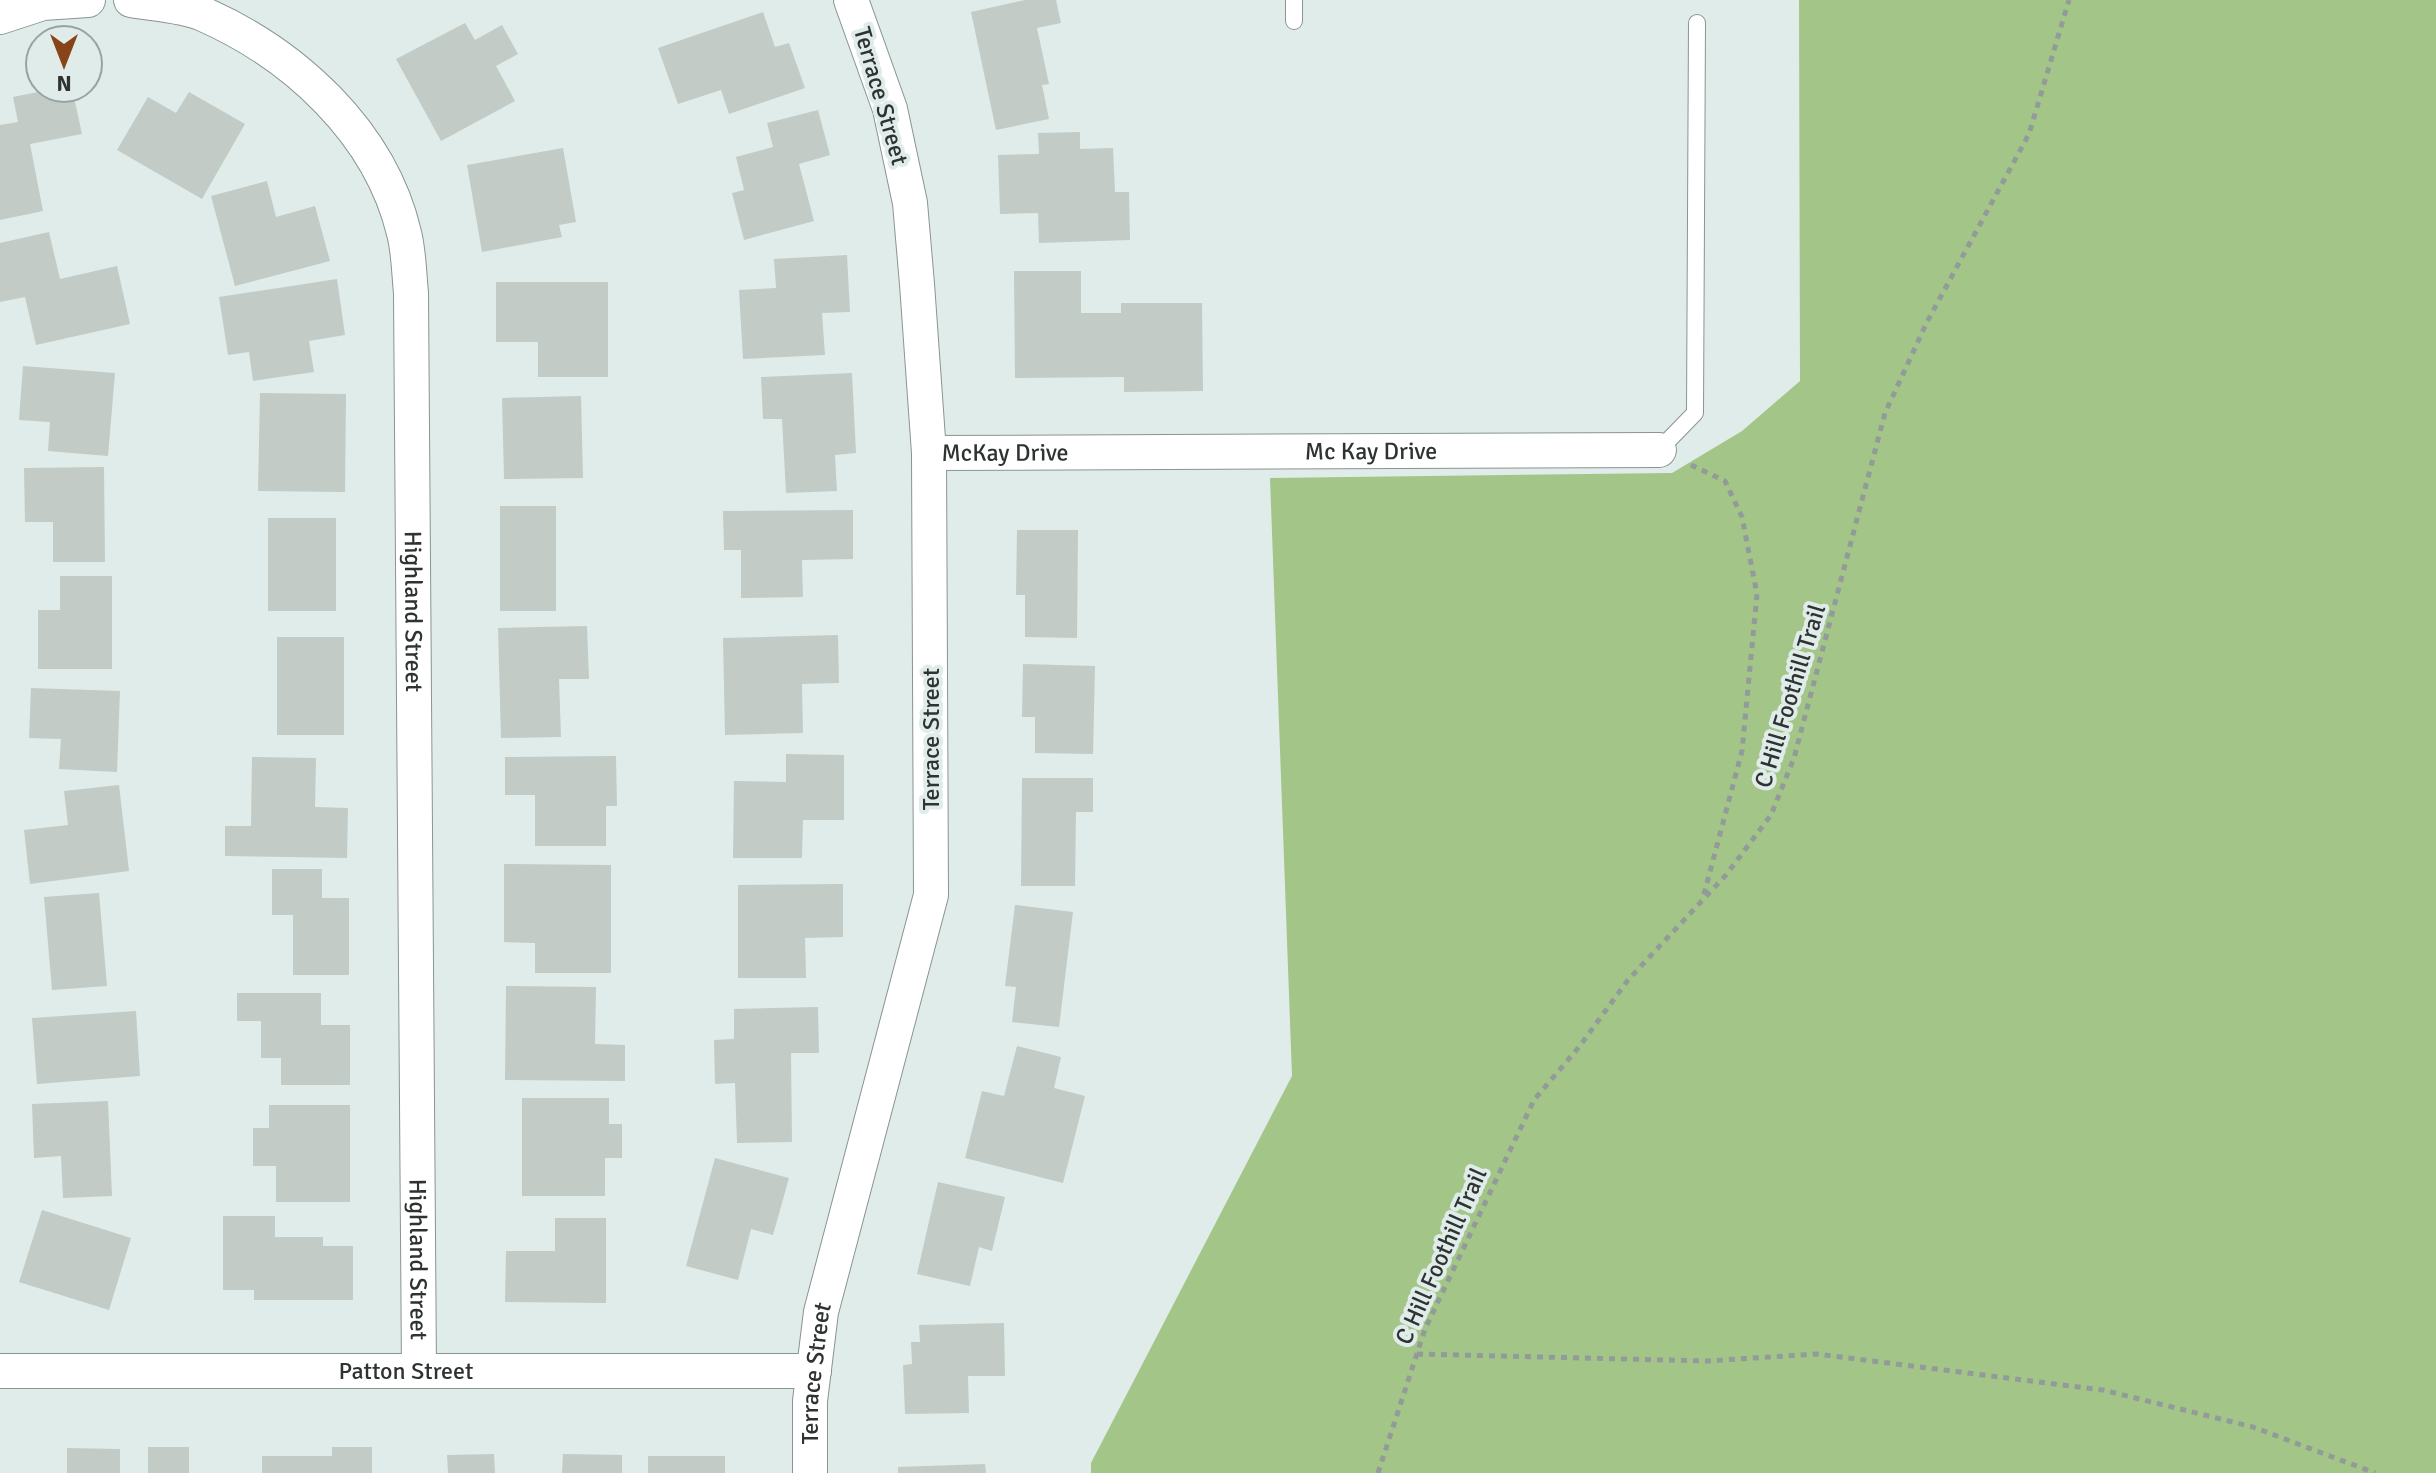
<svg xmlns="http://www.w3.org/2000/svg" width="2436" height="1473" font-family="Signika,sans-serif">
<rect width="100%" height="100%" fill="#e0ecea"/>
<!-- green -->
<path fill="#a3c588" d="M 1799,0 L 2436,0 L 2436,1473 L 1091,1473 L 1091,1463 L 1292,1076 L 1270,478 L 1672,473 L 1742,431 L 1800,381 Z"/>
<!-- building -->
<path fill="#c2cbc5" d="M 1025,0 L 1056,0 L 1061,23 L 1037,28 L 1049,84 L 1042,85 L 1049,119 L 996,130 L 971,12 Z
M 763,12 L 775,47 L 789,43 L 805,88 L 729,114 L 721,90 L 678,104 L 658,48 Z
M 465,23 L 475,40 L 502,25 L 518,54 L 496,66 L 515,101 L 441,141 L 396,59 Z
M 58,88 L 72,88 L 82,134 L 30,144 L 43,211 L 0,220 L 0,125 L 18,122 L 13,97 Z
M 189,92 L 245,124 L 202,199 L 117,150 L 148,97 L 176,113 Z
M 818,110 L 830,155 L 799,164 L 814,221 L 744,240 L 732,193 L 744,190 L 736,157 L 773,147 L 767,123 Z
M 1080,132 L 1080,149 L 1113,148 L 1115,192 L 1129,192 L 1130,240 L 1039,243 L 1038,213 L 1000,214 L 998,155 L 1039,154 L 1038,133 Z
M 563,148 L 576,222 L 559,225 L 562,237 L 482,252 L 467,165 Z
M 267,181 L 276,217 L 315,206 L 330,261 L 235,286 L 211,196 Z
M 49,232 L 60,279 L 117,266 L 130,324 L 36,345 L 25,297 L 0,302 L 0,243 Z
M 847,255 L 850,312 L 822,313 L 825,355 L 743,359 L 739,290 L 776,288 L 774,259 Z
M 1014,271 L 1081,271 L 1081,313 L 1121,313 L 1121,303 L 1202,303 L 1203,391 L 1124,392 L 1124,377 L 1015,378 Z
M 337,279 L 345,335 L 309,341 L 314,372 L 253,381 L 249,352 L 228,355 L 219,297 Z
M 496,282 L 608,282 L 608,377 L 538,377 L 538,342 L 496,342 Z
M 23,366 L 115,373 L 108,456 L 48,451 L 50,422 L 19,420 Z
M 852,373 L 856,453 L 835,455 L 837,491 L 786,493 L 782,419 L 763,419 L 761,377 Z
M 260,393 L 346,394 L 345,492 L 258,491 Z
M 581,396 L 583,478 L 504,479 L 502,398 Z
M 104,467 L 105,562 L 53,562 L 53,522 L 25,522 L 24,468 Z
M 500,506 L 556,506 L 556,611 L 500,611 Z
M 853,510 L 853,559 L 802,560 L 803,597 L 741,598 L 741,550 L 724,550 L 723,511 Z
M 268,518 L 336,518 L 336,611 L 268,611 Z
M 1017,530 L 1078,530 L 1077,638 L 1025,637 L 1025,595 L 1016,595 Z
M 60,576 L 112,576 L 112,669 L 38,669 L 38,610 L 60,610 Z
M 587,626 L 589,679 L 559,679 L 561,737 L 501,738 L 498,628 Z
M 838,635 L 839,683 L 802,684 L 803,733 L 725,735 L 723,638 Z
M 277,637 L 344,637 L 344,735 L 277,735 Z
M 1023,664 L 1095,666 L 1093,754 L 1035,753 L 1035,717 L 1022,717 Z
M 31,688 L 120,691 L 117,772 L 59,769 L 61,739 L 29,738 Z
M 786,754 L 844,755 L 844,820 L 803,820 L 802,858 L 733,858 L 734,781 L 786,782 Z
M 616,756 L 617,806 L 606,806 L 606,846 L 535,846 L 535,795 L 505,795 L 505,757 Z
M 252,757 L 316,758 L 315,807 L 348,808 L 347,858 L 225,856 L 225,826 L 251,826 Z
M 1022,778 L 1093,778 L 1093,812 L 1076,812 L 1075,886 L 1021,886 Z
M 119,785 L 129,871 L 30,884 L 24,830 L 68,825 L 64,791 Z
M 504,864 L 611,865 L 611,973 L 535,973 L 535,943 L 504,942 Z
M 272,869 L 322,869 L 322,898 L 349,898 L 349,975 L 293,975 L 293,915 L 272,915 Z
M 843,884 L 843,937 L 805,938 L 806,978 L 738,978 L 738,885 Z
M 99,893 L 107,986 L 52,990 L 44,897 Z
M 1015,905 L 1073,912 L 1059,1027 L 1012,1022 L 1016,987 L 1005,986 Z
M 506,986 L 596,987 L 595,1044 L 625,1045 L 625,1081 L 505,1080 Z
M 237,993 L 321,993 L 321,1025 L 350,1025 L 350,1085 L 281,1085 L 281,1058 L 261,1058 L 261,1021 L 237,1021 Z
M 818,1007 L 819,1053 L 791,1053 L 792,1142 L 737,1143 L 735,1083 L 715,1084 L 714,1040 L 734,1039 L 734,1009 Z
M 136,1011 L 140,1076 L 37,1084 L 32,1018 Z
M 1017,1046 L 1061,1057 L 1054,1088 L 1085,1096 L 1063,1183 L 965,1158 L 982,1091 L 1004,1096 Z
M 522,1098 L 609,1098 L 609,1124 L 622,1124 L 622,1158 L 605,1158 L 605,1196 L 522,1196 Z
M 108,1101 L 112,1196 L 63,1198 L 61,1156 L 34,1158 L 32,1104 Z
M 269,1105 L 350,1105 L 350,1202 L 276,1202 L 276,1166 L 253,1166 L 253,1128 L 269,1128 Z
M 715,1158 L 789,1178 L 773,1235 L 751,1229 L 738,1280 L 686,1266 Z
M 938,1182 L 1005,1197 L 992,1251 L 979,1247 L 970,1286 L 917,1274 Z
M 42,1210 L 131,1238 L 109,1310 L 19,1282 Z
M 223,1216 L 275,1216 L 275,1237 L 323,1237 L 323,1246 L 353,1246 L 353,1300 L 254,1300 L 254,1290 L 223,1290 Z
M 555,1218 L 606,1218 L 606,1303 L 505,1302 L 506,1251 L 555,1251 Z
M 1004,1323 L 1005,1376 L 968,1376 L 969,1413 L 905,1414 L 903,1365 L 912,1364 L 911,1342 L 920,1342 L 919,1325 Z
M 148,1447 L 189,1447 L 189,1473 L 148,1473 Z
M 332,1447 L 372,1447 L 372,1473 L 262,1473 L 262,1456 L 332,1456 Z
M 67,1448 L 120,1449 L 120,1473 L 67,1473 Z
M 494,1454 L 495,1473 L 448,1473 L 447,1455 Z
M 563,1454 L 622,1455 L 622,1473 L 562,1473 Z
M 648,1456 L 725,1456 L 725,1473 L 648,1473 Z
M 985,1464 L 986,1473 L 898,1473 L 898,1467 Z"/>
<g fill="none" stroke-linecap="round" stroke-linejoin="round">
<defs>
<path id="lane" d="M 1294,21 L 1294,0
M 1659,450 L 1695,413 L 1697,23"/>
<g id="street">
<path id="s1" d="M 131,0 C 153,4 182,5 203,14 C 294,54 380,132 404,233 C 409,252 409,274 411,293 L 419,1371"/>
<path d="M 0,17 L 43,3 L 88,0"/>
<path id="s2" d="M 929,453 L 1659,450"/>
<path id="s3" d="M 0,1371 L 814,1371"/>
<path id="s4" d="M 810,1473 L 810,1401 L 821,1312 L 931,895 L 929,453 L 917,284 L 910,203 L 890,109 L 851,0"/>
</g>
</defs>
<!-- lane casing -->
<use href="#lane" stroke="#899493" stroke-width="18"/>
<!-- street casing -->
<use href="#street" stroke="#899493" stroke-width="36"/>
<!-- path -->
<path stroke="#929b99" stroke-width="5" stroke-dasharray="6 6" stroke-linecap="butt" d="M 1691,465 L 1725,481 L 1742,517 L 1757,594 L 1742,751 L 1703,898
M 1417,1354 L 1707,1361 L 1817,1354 L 2103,1390 L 2253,1427 L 2375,1473
M 1378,1473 L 1425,1329 L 1534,1100 L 1579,1047 L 1628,980 L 1726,875 L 1771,815 L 1794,758 L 1885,413 L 1927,322 L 2029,134 L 2069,0"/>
<!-- lane -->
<use href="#lane" stroke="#fff" stroke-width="16"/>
<!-- street -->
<use href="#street" stroke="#fff" stroke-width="34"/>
</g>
<g text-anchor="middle" stroke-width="8" stroke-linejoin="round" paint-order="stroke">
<!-- street labels -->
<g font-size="24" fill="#2e3332" stroke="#e0ecea">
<text transform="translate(881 96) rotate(74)" y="8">Terrace Street</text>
<text dy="8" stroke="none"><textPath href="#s2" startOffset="442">Mc Kay Drive</textPath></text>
<text dy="8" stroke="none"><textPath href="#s2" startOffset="76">McKay Drive</textPath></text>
<text dy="8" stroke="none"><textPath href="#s1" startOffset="760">Highland Street</textPath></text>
<text transform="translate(1790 696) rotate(-73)" y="8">C Hill Foothill Trail</text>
<text transform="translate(931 739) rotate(-90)" y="8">Terrace Street</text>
<text transform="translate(1441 1256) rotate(-66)" y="8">C Hill Foothill Trail</text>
<text dy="8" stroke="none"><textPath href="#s1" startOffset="1408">Highland Street</textPath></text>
<text dy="8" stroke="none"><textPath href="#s3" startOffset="406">Patton Street</textPath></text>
<text dy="8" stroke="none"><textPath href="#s4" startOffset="100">Terrace Street</textPath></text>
</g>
</g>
<!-- north arrow -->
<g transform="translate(64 64) rotate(180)"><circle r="38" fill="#e0ecea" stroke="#99a2a0" stroke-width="2"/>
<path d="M0-6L14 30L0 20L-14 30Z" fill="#884419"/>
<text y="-12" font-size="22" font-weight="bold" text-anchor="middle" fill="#2e3332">N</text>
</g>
</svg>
